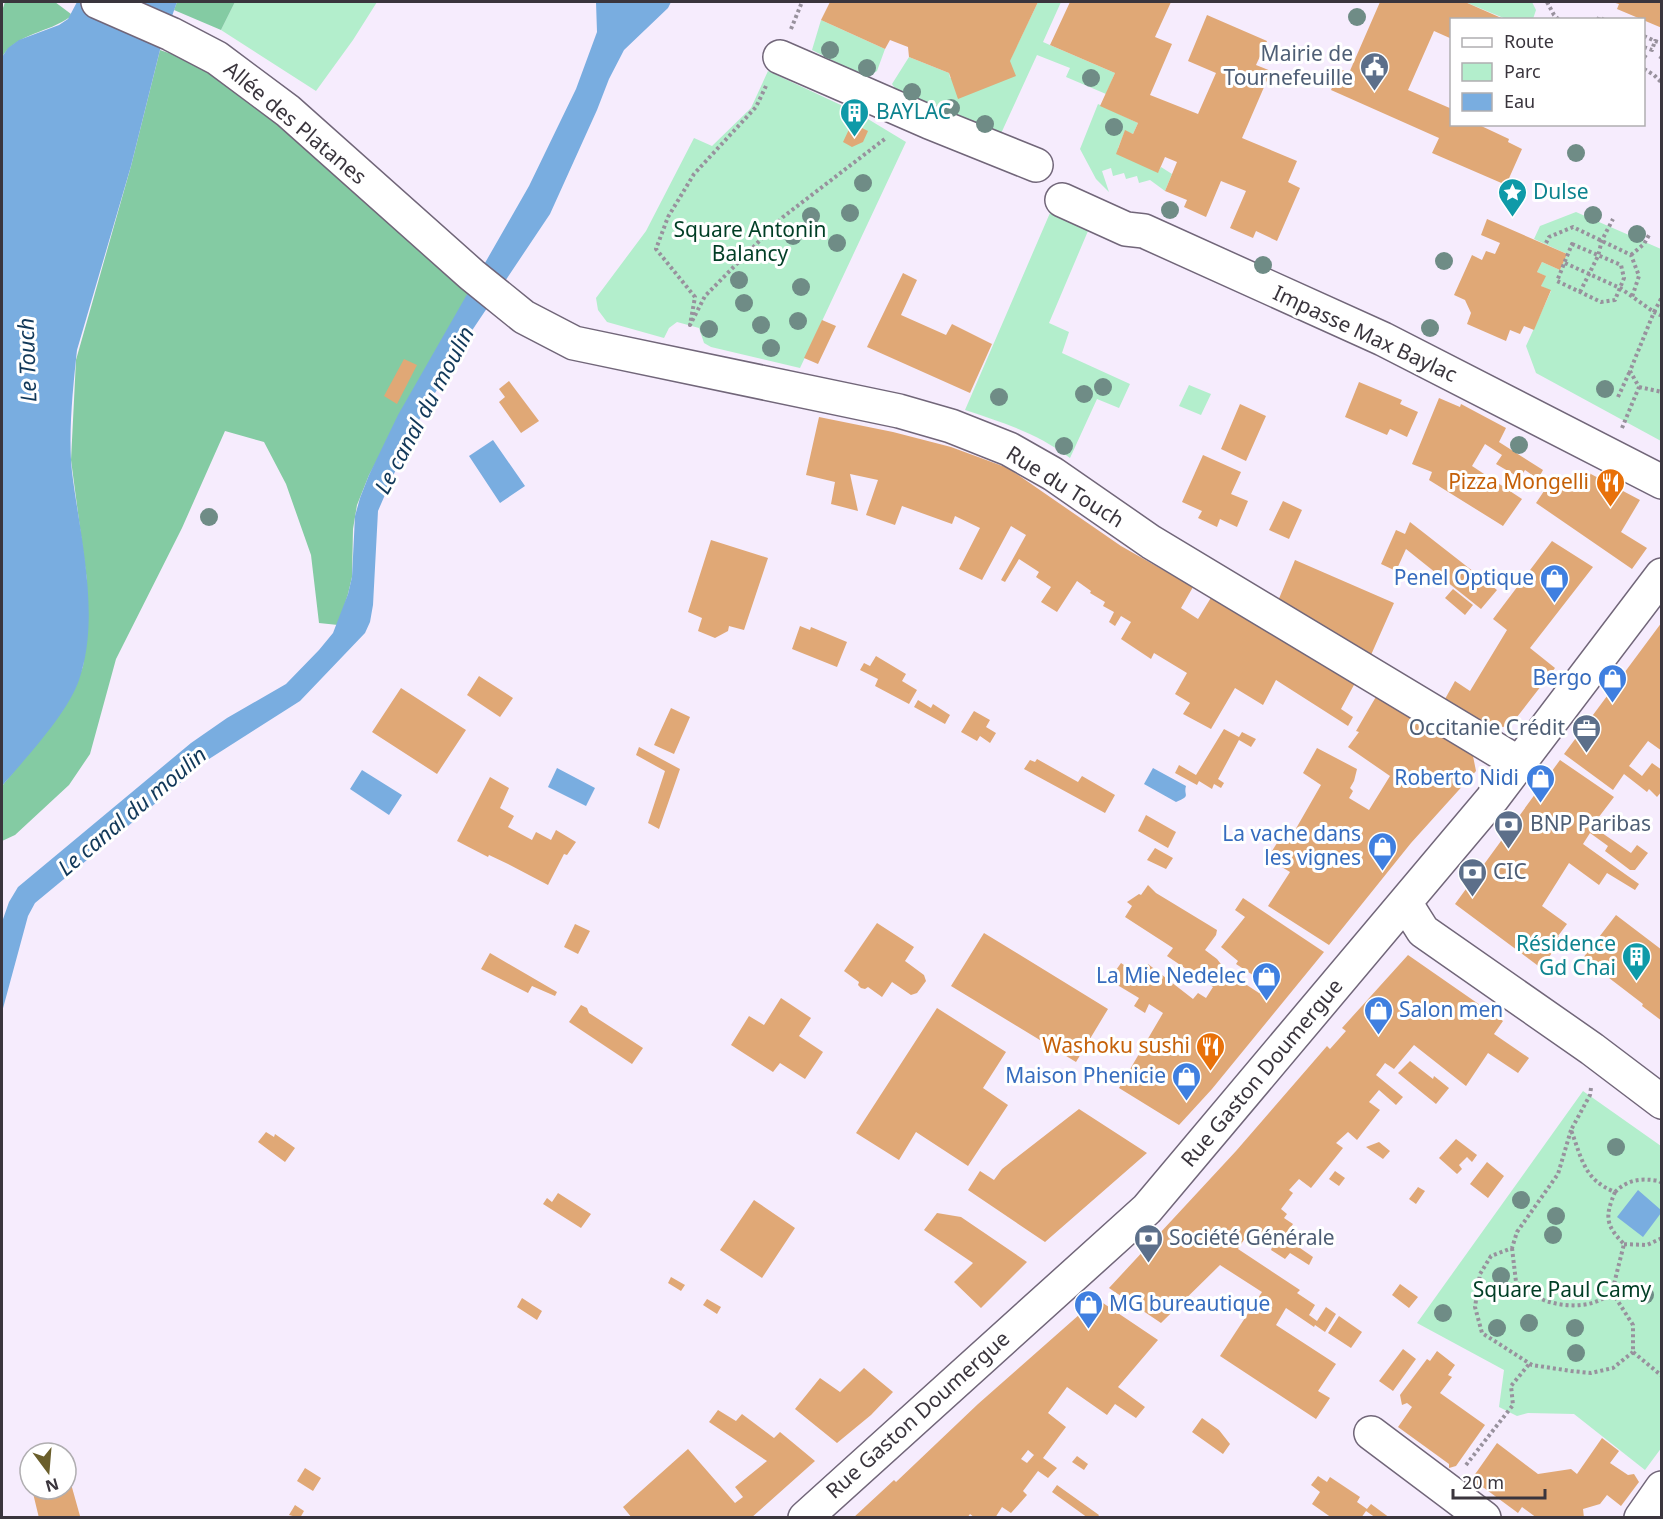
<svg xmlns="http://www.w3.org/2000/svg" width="1663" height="1519" font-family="'Noto Sans',sans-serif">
<rect width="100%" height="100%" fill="#f6ecfd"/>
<!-- green -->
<path fill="#b3eecc" d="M 235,2 L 377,2 L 353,40 L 316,91 L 221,30 Z
M 1038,2 L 1061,2 L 1043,42 L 1115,73 L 1106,94 L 1066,77 L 1070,68 L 1037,55 L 998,140 L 899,94 L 892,84 L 909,57 L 949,73 L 950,78 L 1007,55 L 1010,60 Z
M 1465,2 L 1532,2 L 1536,10 L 1533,19 L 1506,19 Z
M 821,20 L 885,49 L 877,71 L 869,76 L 863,76 L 812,50 Z
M 768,71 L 858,113 L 906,142 L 800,368 L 711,347 L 704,343 L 699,328 L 677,322 L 669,328 L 664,338 L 607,322 L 598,310 L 596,298 L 646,231 L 694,138 L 712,146 L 751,108 Z
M 1098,104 L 1138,123 L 1133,134 L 1125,131 L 1118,148 L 1158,172 L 1161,167 L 1172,174 L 1165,191 L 1150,180 L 1139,183 L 1137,176 L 1126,179 L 1124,173 L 1113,176 L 1111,168 L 1102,171 L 1109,192 L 1096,179 L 1080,149 Z
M 1053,206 L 1088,231 L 1049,323 L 1069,332 L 1062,353 L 1130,384 L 1119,408 L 1097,399 L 1070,458 C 1037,433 1004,423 965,410 Z
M 1576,212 L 1661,249 L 1661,441 L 1536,373 L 1526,346 L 1551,291 L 1541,286 L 1545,276 L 1537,272 L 1542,262 L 1560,270 L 1567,254 L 1534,239 L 1540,226 Z
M 1189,385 L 1211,394 L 1201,415 L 1179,406 Z
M 1583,1091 L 1661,1146 L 1662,1447 L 1645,1470 L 1574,1414 L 1528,1413 L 1517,1416 L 1499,1407 L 1504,1370 L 1417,1323 Z"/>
<!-- forest -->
<path fill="#84cba3" d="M 5,2 L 55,2 L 71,14 L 70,17 C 48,33 17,33 2,57 L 2,11 Z
M 177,2 L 235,2 L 221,30 L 174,10 Z
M 160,50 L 209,67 L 280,116 L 470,291 L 369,475 L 357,505 L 353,529 L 352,577 L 348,594 L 338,625 L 319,623 L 311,555 L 286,484 L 264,442 L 225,431 L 182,528 L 116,659 L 90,754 L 69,785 L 15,835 L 2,841 L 2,786 L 62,711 L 76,686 L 83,666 L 87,633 L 87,581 L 71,460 L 76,360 L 131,166 Z"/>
<!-- water -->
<path fill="#79ade0" d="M 77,2 L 177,2 L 160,50 L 131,166 L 77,350 C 73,387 68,435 72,472 C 80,536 101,617 79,680 C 68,713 25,759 2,786 C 2,711 4,637 2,562 L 2,57 L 8,48 L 19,40 L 59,25 L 68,19 Z
M 596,2 L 671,2 L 668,8 L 624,50 L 609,79 L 597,110 L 550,214 L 471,332 L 412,432 L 378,511 L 373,605 L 370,622 L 365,633 L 300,701 L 209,759 L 35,903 L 28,916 L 2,1012 L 2,922 L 9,902 L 18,887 L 191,743 L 227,718 L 286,684 L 319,650 L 333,633 L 348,594 L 352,577 L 355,516 L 360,498 L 369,475 L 398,415 L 529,186 L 576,89 L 597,32 Z
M 493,440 L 525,486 L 500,503 L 469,456 Z
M 557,768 L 595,788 L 586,806 L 548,787 Z
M 1153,768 L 1186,786 C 1183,796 1192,795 1176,802 L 1144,784 Z
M 362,770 L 402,795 L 389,815 L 350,789 Z
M 1638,1190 L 1661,1210 L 1661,1213 L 1643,1237 L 1617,1217 Z"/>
<!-- building -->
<path fill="#e0a876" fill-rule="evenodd" d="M 830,2 L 1038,2 L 1010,61 L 1016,76 L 958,99 L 949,73 L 909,57 L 908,47 L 890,40 L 885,49 L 821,20 Z
M 1070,2 L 1171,2 L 1155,37 L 1172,44 L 1150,95 L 1198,114 L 1216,73 L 1188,61 L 1207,15 L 1267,41 L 1256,65 L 1271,71 L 1242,138 L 1297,161 L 1288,182 L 1300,188 L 1277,241 L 1256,231 L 1253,238 L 1230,228 L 1246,191 L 1221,181 L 1206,217 L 1184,207 L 1187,200 L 1165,191 L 1177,162 L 1165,157 L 1158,173 L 1116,154 L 1125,130 L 1133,134 L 1138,123 L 1100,106 L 1115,73 L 1050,45 Z
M 1380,2 L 1465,2 L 1506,20 L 1452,20 L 1452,39 L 1434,31 L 1408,90 L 1452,109 L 1452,124 L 1477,124 L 1509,139 L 1508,142 L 1522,149 L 1506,185 L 1432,153 L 1439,138 L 1331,90 L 1340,69 L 1349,73 Z
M 1612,2 L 1662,2 L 1662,28 L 1617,9 L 1619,4 Z
M 852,123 L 868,131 L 863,142 L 852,147 L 843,142 Z
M 1487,219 L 1567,254 L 1560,270 L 1542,262 L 1537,272 L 1546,276 L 1541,286 L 1551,290 L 1534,330 L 1524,326 L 1520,334 L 1510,330 L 1506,341 L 1467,324 L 1471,313 L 1465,300 L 1454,295 L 1472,255 L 1482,260 L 1486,251 L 1495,254 L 1500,243 L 1481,235 Z
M 903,273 L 917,280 L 901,315 L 946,335 L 952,324 L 992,344 L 970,393 L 867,347 Z
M 822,320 L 836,326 L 818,364 L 804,358 Z
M 404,359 L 417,365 L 397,404 L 384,396 Z
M 509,381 L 539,421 L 521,433 L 499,402 L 505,397 L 499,389 Z
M 1359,382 L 1402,400 L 1400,404 L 1418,412 L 1407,437 L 1390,429 L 1387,435 L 1345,417 Z
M 1439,398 L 1460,407 L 1461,404 L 1506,428 L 1499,442 L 1543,470 L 1538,479 L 1525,470 L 1520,478 L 1496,464 L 1502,455 L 1485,444 L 1472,466 L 1522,499 L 1503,526 L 1429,480 L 1432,472 L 1412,464 Z
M 1240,404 L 1266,416 L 1246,461 L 1221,449 Z
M 819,417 L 893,432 L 951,447 L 1008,468 L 1121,546 L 1193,587 L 1181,608 L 1198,619 L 1212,596 L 1315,661 L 1315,659 L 1355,683 L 1341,709 L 1353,717 L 1348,726 L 1276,680 L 1263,705 L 1235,688 L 1211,729 L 1183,714 L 1190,703 L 1175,694 L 1187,673 L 1154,653 L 1151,659 L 1121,639 L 1131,622 L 1121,616 L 1115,626 L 1109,622 L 1114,612 L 1103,606 L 1105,602 L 1090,593 L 1091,591 L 1077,581 L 1057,612 L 1041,602 L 1051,587 L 1036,577 L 1039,572 L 1019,559 L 1005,582 L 1001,580 L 1026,535 L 1011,526 L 982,580 L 959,569 L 980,528 L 955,516 L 952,524 L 902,506 L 895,525 L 866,515 L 878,480 L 850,474 L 858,511 L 831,504 L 835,482 L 806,475 Z
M 1203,455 L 1241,472 L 1231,494 L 1248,501 L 1237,527 L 1220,519 L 1217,527 L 1198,518 L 1202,511 L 1182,502 Z
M 1589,473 L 1640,500 L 1621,532 L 1647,548 L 1632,569 L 1536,503 L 1548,485 L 1560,493 L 1565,483 L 1578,491 Z
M 1283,501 L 1302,510 L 1289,539 L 1269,530 Z
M 1410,522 L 1497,590 L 1481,609 L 1406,549 L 1396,571 L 1381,564 L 1396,530 L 1405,534 Z
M 711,540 L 768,558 L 744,630 L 729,626 L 728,631 L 715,638 L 698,631 L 702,618 L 688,612 Z
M 1552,541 L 1593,567 L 1530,648 L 1555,668 L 1510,726 L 1494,728 L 1445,699 L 1455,681 L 1470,691 L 1507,630 L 1493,619 Z
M 1295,560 L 1394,603 L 1371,655 L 1278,601 Z
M 1453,589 L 1473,605 L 1465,615 L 1445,598 Z
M 1662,622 L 1662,751 L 1648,741 L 1629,766 L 1642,776 L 1652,763 L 1662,770 L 1662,791 L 1657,797 L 1649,789 L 1647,792 L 1624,774 L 1613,790 L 1564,754 Z
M 800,626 L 810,630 L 811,627 L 847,642 L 837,667 L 792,649 Z
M 876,656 L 906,674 L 902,681 L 917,690 L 909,704 L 875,686 L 878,679 L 860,670 L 864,663 L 870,666 Z
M 479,676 L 513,698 L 500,717 L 467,695 Z
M 401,688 L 466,730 L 437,774 L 372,732 Z
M 1377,695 L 1473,756 L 1476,771 L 1411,843 L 1329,945 L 1268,906 L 1290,872 L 1280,866 L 1284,859 L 1272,851 L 1287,827 L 1294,832 L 1321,785 L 1303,773 L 1317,748 L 1357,769 L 1354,781 L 1350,788 L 1353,791 L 1349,798 L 1369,810 L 1390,776 L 1348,747 L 1359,732 L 1356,731 Z
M 918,700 L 931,708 L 933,704 L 950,715 L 945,724 L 914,707 Z
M 671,708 L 690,717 L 674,754 L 654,745 Z
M 974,711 L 990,720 L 986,727 L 996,733 L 990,743 L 980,736 L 977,741 L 961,732 Z
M 1224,729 L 1239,737 L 1242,732 L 1256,739 L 1251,747 L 1239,740 L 1218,779 L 1224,783 L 1221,788 L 1214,784 L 1212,789 L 1199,781 L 1197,785 L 1175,773 L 1179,765 L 1196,775 Z
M 639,747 L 680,769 L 659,829 L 648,823 L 665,771 L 636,755 Z
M 1037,759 L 1078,782 L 1082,776 L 1115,795 L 1105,813 L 1024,769 L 1030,760 L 1035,762 Z
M 1560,760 L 1614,797 L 1592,826 L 1631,853 L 1637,845 L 1648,853 L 1635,870 L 1630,870 L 1605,851 L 1608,846 L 1590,833 L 1583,844 L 1639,884 L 1635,890 L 1607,873 L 1599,885 L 1569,863 L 1542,906 L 1567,924 L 1558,936 L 1562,939 L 1541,968 L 1455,904 Z
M 490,777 L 509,788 L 500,808 L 514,816 L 508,827 L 532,840 L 536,832 L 551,840 L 556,830 L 576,842 L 567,855 L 564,854 L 548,885 L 508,864 L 489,855 L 488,857 L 457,841 Z
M 1146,815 L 1176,832 L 1168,848 L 1138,831 Z
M 1155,848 L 1173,858 L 1166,869 L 1147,860 Z
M 1148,885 L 1156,893 L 1217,930 L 1216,935 L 1205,950 L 1217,959 L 1227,972 L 1259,993 L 1265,983 L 1236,964 L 1238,961 L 1221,947 L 1245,917 L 1235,910 L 1243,898 L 1324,952 L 1212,1089 L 1179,1125 L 1119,1088 L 1163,1013 L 1149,1004 L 1145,1013 L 1134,1006 L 1139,998 L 1109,980 L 1121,963 L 1141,977 L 1148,964 L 1193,999 L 1198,993 L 1206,998 L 1213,987 L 1167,956 L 1173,948 L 1125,917 L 1132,906 L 1127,902 L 1139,894 L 1141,895 Z
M 1616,915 L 1662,950 L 1662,1021 L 1642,1006 L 1643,1004 L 1583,958 Z
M 877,923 L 914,947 L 905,961 L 924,975 L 926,981 L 917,993 L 911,995 L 892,982 L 882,997 L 868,987 L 865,989 L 861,988 L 858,985 L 859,982 L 844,971 Z
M 575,924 L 590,931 L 578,954 L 564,947 Z
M 984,933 L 1108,1009 L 1076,1062 L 951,986 Z
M 490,953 L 557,992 L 555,996 L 532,986 L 528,993 L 481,969 Z
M 1408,955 L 1503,1021 L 1494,1034 L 1529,1058 L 1518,1073 L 1488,1053 L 1466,1086 L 1414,1045 L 1394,1069 L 1385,1063 L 1376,1075 L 1403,1097 L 1396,1105 L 1379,1090 L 1369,1102 L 1380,1110 L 1357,1140 L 1348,1132 L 1336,1143 L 1343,1148 L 1311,1188 L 1299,1179 L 1289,1190 L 1293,1193 L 1281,1209 L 1287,1214 L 1284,1218 L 1293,1224 L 1284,1237 L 1313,1257 L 1309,1265 L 1290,1253 L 1285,1259 L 1271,1250 L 1274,1242 L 1252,1227 L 1238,1249 L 1300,1290 L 1297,1293 L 1315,1305 L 1309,1315 L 1317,1321 L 1326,1307 L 1336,1314 L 1325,1332 L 1315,1325 L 1314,1327 L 1286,1308 L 1276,1325 L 1336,1364 L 1318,1391 L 1330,1398 L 1316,1419 L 1220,1356 L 1262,1292 L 1220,1265 L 1161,1323 L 1109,1288 L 1236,1151 L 1327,1046 L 1330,1049 L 1346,1031 L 1342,1028 Z
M 781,998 L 811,1018 L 799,1036 L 823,1052 L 805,1079 L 780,1063 L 773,1072 L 731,1045 L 749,1016 L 764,1025 Z
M 581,1005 L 587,1008 L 589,1013 L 643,1048 L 632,1064 L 569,1022 Z
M 937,1008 L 1006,1052 L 983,1088 L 1008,1105 L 968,1166 L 916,1132 L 899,1160 L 856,1133 Z
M 1410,1061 L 1433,1079 L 1434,1076 L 1449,1088 L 1436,1104 L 1398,1073 Z
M 1079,1109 L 1147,1153 L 1045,1242 L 968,1190 L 980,1171 L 994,1180 L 1002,1169 Z
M 266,1132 L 274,1137 L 275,1134 L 295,1148 L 285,1162 L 258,1142 Z
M 1456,1139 L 1477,1155 L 1472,1162 L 1467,1157 L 1459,1165 L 1462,1169 L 1457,1174 L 1439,1158 Z
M 1379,1142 L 1390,1151 L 1383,1159 L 1366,1147 Z
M 1487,1162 L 1504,1176 L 1488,1198 L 1470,1184 Z
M 1335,1171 L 1345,1178 L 1339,1186 L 1329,1179 Z
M 1418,1187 L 1425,1191 L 1416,1204 L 1409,1199 Z
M 558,1193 L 591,1214 L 581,1228 L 543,1204 L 547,1198 L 552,1202 Z
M 754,1200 L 795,1228 L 762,1278 L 720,1250 Z
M 937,1213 L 961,1217 L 1027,1262 L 981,1308 L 954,1282 L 973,1263 L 924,1230 Z
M 671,1277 L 685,1285 L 681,1291 L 668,1283 Z
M 1400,1284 L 1418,1297 L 1409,1308 L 1392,1295 Z
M 522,1298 L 542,1311 L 537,1320 L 517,1307 Z
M 707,1299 L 721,1307 L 717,1314 L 703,1305 Z
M 1097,1299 L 1158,1340 L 1118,1387 L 1145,1407 L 1136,1418 L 1115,1404 L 1107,1415 L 1067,1387 L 1048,1413 L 1066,1427 L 1043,1458 L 1057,1468 L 1048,1478 L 1038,1471 L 1023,1491 L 1027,1495 L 1011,1513 L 1002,1507 L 995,1518 L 975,1518 L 970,1514 L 967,1518 L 853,1518 L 894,1480 L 896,1482 L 978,1404 ZM 1028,1450 L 1034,1455 L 1027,1463 L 1021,1459 Z
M 1339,1316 L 1362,1332 L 1351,1348 L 1328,1333 Z
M 1403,1349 L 1416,1359 L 1393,1391 L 1379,1381 Z
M 1437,1351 L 1455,1365 L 1448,1375 L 1452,1377 L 1440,1393 L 1485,1425 L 1456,1466 L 1449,1468 L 1449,1464 L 1398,1427 L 1412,1407 L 1407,1403 L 1402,1405 L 1400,1395 L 1427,1359 L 1430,1361 Z
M 864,1368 L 893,1392 L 871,1415 L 837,1443 L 795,1409 L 820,1378 L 840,1392 Z
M 718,1410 L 736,1421 L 742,1414 L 774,1438 L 780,1432 L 815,1461 L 751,1518 L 632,1518 L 623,1507 L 688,1449 L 735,1503 L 743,1497 L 735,1487 L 767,1461 L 709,1422 Z
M 1202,1418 L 1219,1430 L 1230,1444 L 1223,1454 L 1192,1432 Z
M 1602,1438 L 1619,1451 L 1610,1463 L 1628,1475 L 1634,1474 L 1639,1482 L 1621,1506 L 1607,1495 L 1600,1504 L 1583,1509 L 1584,1518 L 1537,1518 L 1522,1507 L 1518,1513 L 1480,1485 L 1474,1488 L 1471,1480 L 1497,1443 L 1538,1474 L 1571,1469 L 1577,1474 Z
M 1077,1456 L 1088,1464 L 1084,1470 L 1072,1462 Z
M 66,1466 L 80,1516 L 39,1518 L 32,1489 L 66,1489 Z
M 305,1468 L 321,1478 L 313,1491 L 297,1481 Z
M 1318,1476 L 1327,1482 L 1330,1477 L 1360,1497 L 1357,1502 L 1367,1509 L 1371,1504 L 1390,1518 L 1376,1518 L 1366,1511 L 1361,1518 L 1332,1518 L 1312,1504 L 1320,1492 L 1311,1485 Z
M 1057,1485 L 1099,1515 L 1097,1518 L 1088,1518 L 1052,1492 Z
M 295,1505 L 304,1511 L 300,1518 L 289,1515 Z"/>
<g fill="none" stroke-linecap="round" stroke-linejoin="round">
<defs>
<path id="minor" d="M 98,2 L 171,34 L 217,58 L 288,111 L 472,275 L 524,317 L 574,343 L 899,411 L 951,426 L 1009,449 L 1053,474 L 1151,542 L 1520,764
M 780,57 L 929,122 L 1036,165
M 1062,200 L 1126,229 L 1144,231 L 1383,339 L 1662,482
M 1406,904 L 1423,931 L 1592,1049 L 1662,1102
M 1371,1433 L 1484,1518
M 805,1518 L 1147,1209 L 1492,799 L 1662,575
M 1641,1518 L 1662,1488"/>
</defs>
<!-- minor casing -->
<use href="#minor" stroke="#716679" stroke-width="36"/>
<!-- path -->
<path stroke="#98919d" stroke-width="4" stroke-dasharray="3 3" stroke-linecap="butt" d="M 1547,2 L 1554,15 L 1559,20
M 1598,20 L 1599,17 L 1604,20
M 791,29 L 802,2
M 1644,36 L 1655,41
M 1644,47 L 1652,50 L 1655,41 L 1662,43
M 1644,56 L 1647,58
M 1660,59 L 1662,56
M 1644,69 L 1654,75 L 1662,83
M 766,86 L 756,107 L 694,174 L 668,217 L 656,249 L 695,297 L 690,325 L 705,296 L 783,217 L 886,138
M 1546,243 L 1549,237 L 1573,227 L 1631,255 L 1639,276 L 1632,297
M 1572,244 L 1621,265 L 1624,278 L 1615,300 L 1601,302 L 1557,281 Z
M 1631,255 L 1644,244 L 1649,235
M 1565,263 L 1620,288 L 1654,312 L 1662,297
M 1580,292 L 1598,256 L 1602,240 L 1613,219
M 1639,387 L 1662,392
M 1618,397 L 1630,371
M 1622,428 L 1639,387 L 1630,371 L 1654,312 L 1662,316
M 1591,1088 L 1590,1095 L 1571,1130 C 1582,1159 1584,1180 1615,1192 C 1605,1216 1605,1225 1624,1244 L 1612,1292 L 1633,1325 L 1633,1352 L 1662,1376
M 1571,1130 L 1558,1174 L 1517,1232 L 1512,1248 L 1491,1256 L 1480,1274 L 1475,1307 L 1482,1333 L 1532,1365 L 1571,1371 L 1591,1373 L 1613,1368 L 1633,1352
M 1615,1192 C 1628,1179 1642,1178 1659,1181 L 1662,1183
M 1624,1244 L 1647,1245 L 1662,1238
M 1512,1248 L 1516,1282 C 1521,1286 1525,1291 1531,1294 C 1554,1308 1592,1311 1612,1292
M 1466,1465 L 1513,1405 L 1511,1386 L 1530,1363"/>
<!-- minor -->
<use href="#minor" stroke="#fff" stroke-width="33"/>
</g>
<!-- trees -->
<g fill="#6f8c86">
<circle cx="1357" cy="17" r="9"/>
<circle cx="830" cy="50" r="9"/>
<circle cx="867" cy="68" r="9"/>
<circle cx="1091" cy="78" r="9"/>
<circle cx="912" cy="92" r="9"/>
<circle cx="951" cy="108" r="9"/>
<circle cx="985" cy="124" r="9"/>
<circle cx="1114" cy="127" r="9"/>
<circle cx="1576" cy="153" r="9"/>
<circle cx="863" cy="183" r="9"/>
<circle cx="1170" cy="210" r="9"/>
<circle cx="850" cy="213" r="9"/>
<circle cx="1593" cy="215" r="9"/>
<circle cx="811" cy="216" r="9"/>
<circle cx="1637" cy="234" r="9"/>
<circle cx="793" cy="236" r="9"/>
<circle cx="837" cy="243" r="9"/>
<circle cx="1444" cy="261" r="9"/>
<circle cx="1263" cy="265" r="9"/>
<circle cx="739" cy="280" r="9"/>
<circle cx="801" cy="287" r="9"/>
<circle cx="744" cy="303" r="9"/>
<circle cx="798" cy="321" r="9"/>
<circle cx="761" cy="325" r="9"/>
<circle cx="1430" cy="328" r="9"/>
<circle cx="709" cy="329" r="9"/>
<circle cx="771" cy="348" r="9"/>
<circle cx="1103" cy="387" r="9"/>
<circle cx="1605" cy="389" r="9"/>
<circle cx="1084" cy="394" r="9"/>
<circle cx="999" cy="397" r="9"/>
<circle cx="1519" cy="445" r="9"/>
<circle cx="1064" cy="446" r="9"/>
<circle cx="209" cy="517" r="9"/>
<circle cx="1616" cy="1147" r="9"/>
<circle cx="1521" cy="1200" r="9"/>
<circle cx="1556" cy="1216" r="9"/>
<circle cx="1553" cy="1235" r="9"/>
<circle cx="1501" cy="1276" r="9"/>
<circle cx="1645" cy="1295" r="9"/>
<circle cx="1443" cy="1313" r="9"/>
<circle cx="1529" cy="1323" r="9"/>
<circle cx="1497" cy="1328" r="9"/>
<circle cx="1575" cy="1328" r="9"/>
<circle cx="1576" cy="1353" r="9"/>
</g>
<!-- icons -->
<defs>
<symbol id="civic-pin" viewBox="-11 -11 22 30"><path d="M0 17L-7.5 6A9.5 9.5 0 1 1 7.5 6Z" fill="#5c6f8a" stroke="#fff"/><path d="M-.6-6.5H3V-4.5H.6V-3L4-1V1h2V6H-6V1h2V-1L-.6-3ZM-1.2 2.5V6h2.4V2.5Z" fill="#fff"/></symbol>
<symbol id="building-pin" viewBox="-11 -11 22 30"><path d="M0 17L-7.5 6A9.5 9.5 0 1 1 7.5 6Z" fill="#0f9aa8" stroke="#fff"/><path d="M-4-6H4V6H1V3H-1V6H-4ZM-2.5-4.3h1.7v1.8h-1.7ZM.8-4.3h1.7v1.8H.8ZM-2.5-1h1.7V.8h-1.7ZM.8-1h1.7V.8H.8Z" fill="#fff"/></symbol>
<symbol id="sight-pin" viewBox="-11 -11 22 30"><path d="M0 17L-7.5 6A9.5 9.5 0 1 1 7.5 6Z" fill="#0f9aa8" stroke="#fff"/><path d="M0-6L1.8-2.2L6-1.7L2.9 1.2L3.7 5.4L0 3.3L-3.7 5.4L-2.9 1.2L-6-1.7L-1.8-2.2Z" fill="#fff"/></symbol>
<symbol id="restaurant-pin" viewBox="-11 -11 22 30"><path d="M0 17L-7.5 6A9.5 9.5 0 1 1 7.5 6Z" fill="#e8710a" stroke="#fff"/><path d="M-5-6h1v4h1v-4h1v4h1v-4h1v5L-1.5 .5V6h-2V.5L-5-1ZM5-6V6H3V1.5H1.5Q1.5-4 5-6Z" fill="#fff"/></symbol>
<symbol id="shop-pin" viewBox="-11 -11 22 30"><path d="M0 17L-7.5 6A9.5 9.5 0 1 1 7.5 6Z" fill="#3f7fe0" stroke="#fff"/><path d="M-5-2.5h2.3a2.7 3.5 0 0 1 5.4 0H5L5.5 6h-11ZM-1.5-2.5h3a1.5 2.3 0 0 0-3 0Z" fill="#fff"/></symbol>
<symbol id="office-pin" viewBox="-11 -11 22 30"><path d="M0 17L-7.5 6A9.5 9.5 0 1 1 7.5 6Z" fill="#5c6f8a" stroke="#fff"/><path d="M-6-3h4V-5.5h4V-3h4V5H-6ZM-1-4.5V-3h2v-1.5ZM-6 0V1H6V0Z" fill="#fff"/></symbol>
<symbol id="bank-pin" viewBox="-11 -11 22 30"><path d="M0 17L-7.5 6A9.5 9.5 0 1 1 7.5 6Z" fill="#5c6f8a" stroke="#fff"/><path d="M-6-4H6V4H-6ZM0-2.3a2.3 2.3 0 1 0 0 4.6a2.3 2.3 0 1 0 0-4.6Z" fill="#fff"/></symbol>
</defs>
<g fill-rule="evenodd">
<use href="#civic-pin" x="1358" y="50" width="33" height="45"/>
<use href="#building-pin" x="838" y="96" width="33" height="45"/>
<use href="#sight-pin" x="1496" y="176" width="33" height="45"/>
<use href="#restaurant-pin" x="1594" y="466" width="33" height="45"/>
<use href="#shop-pin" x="1538" y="562" width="33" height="45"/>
<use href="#shop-pin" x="1596" y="662" width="33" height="45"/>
<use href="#office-pin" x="1570" y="712" width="33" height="45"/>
<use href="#shop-pin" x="1524" y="762" width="33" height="45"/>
<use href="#bank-pin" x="1492" y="808" width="33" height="45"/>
<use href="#shop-pin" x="1366" y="830" width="33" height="45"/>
<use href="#bank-pin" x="1456" y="856" width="33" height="45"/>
<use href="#building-pin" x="1620" y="940" width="33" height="45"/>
<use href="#shop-pin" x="1250" y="960" width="33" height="45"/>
<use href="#shop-pin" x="1362" y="994" width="33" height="45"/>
<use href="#restaurant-pin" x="1194" y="1030" width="33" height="45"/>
<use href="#shop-pin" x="1170" y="1060" width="33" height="45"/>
<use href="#bank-pin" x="1132" y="1222" width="33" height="45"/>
<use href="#shop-pin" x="1072" y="1288" width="33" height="45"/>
</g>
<g text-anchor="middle" stroke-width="6" stroke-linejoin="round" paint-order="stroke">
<!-- service labels -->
<g font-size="21" fill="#4e5e75" stroke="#fff" text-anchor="start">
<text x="1353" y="61" text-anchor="end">Mairie de<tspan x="1353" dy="24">Tournefeuille</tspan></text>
<text x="1565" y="735" text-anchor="end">Occitanie Crédit</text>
<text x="1530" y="831">BNP Paribas</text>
<text x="1493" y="879">CIC</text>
<text x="1169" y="1245">Société Générale</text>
</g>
<!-- culture labels -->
<g font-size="21" fill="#0d838f" stroke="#fff" text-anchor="start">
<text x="876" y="119">BAYLAC</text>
<text x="1533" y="199">Dulse</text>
<text x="1616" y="951" text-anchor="end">Résidence<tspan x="1616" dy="24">Gd Chai</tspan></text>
</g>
<!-- street labels -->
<g font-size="21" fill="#3a353d" stroke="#fff">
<text transform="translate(295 123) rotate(40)" y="7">Allée des Platanes</text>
<text transform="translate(1365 334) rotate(25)" y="7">Impasse Max Baylac</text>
<text transform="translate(1065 487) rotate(32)" y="7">Rue du Touch</text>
<text transform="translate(1262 1073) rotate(-50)" y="7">Rue Gaston Doumergue</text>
<text transform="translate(918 1415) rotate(-42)" y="7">Rue Gaston Doumergue</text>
</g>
<!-- park labels -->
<g font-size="21" fill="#013e25" stroke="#fff">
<text x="750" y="237">Square Antonin<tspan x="750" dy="24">Balancy</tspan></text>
<text x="1562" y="1297">Square Paul Camy</text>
</g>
<!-- food labels -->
<g font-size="21" fill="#c56008" stroke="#fff" text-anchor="end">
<text x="1589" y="489">Pizza Mongelli</text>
<text x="1190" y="1053">Washoku sushi</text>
</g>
<!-- shop labels -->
<g font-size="21" fill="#366cbe" stroke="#fff" text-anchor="end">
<text x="1534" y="585">Penel Optique</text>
<text x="1592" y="685">Bergo</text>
<text x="1519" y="785">Roberto Nidi</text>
<text x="1361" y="841">La vache dans<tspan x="1361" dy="24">les vignes</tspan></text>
<text x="1246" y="983">La Mie Nedelec</text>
<text x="1399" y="1017" text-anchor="start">Salon men</text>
<text x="1166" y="1083">Maison Phenicie</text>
<text x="1109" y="1311" text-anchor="start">MG bureautique</text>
</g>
<!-- water labels -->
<g font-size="22" font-style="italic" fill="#113859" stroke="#fff">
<text transform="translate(27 360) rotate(-92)" y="8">Le Touch</text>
<text transform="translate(424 410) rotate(-62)" y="8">Le canal du moulin</text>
<text transform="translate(132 811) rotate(-40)" y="8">Le canal du moulin</text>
</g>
</g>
<!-- border -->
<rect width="1663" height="1519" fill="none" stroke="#3a353d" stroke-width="6"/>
<!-- legend -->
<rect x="1450" y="18" width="195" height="108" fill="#ffffff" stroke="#b0aeb1" stroke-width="1.5"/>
<rect x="1462" y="38" width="30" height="9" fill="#ffffff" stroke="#b0aeb1" stroke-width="1.5"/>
<text x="1504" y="48" font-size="18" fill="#3a353d">Route</text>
<rect x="1462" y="63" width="30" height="18" fill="#b3eecc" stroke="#b0aeb1" stroke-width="1.5"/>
<text x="1504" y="78" font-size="18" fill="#3a353d">Parc</text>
<rect x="1462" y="93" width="30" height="18" fill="#79ade0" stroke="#b0aeb1" stroke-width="1.5"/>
<text x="1504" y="108" font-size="18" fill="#3a353d">Eau</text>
<!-- north arrow -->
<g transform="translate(48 1471) rotate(164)"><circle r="28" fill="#ffffff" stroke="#b0aeb1" stroke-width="1.5"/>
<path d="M0-4.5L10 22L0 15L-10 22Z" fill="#6a5e2b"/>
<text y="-9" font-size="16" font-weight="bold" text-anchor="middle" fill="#3a353d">N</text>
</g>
<!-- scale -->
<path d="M1453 1489v9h92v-9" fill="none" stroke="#3a353d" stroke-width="3"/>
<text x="1462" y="1489" font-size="18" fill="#3a353d" stroke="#ffffff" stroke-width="4.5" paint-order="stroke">20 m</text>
</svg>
